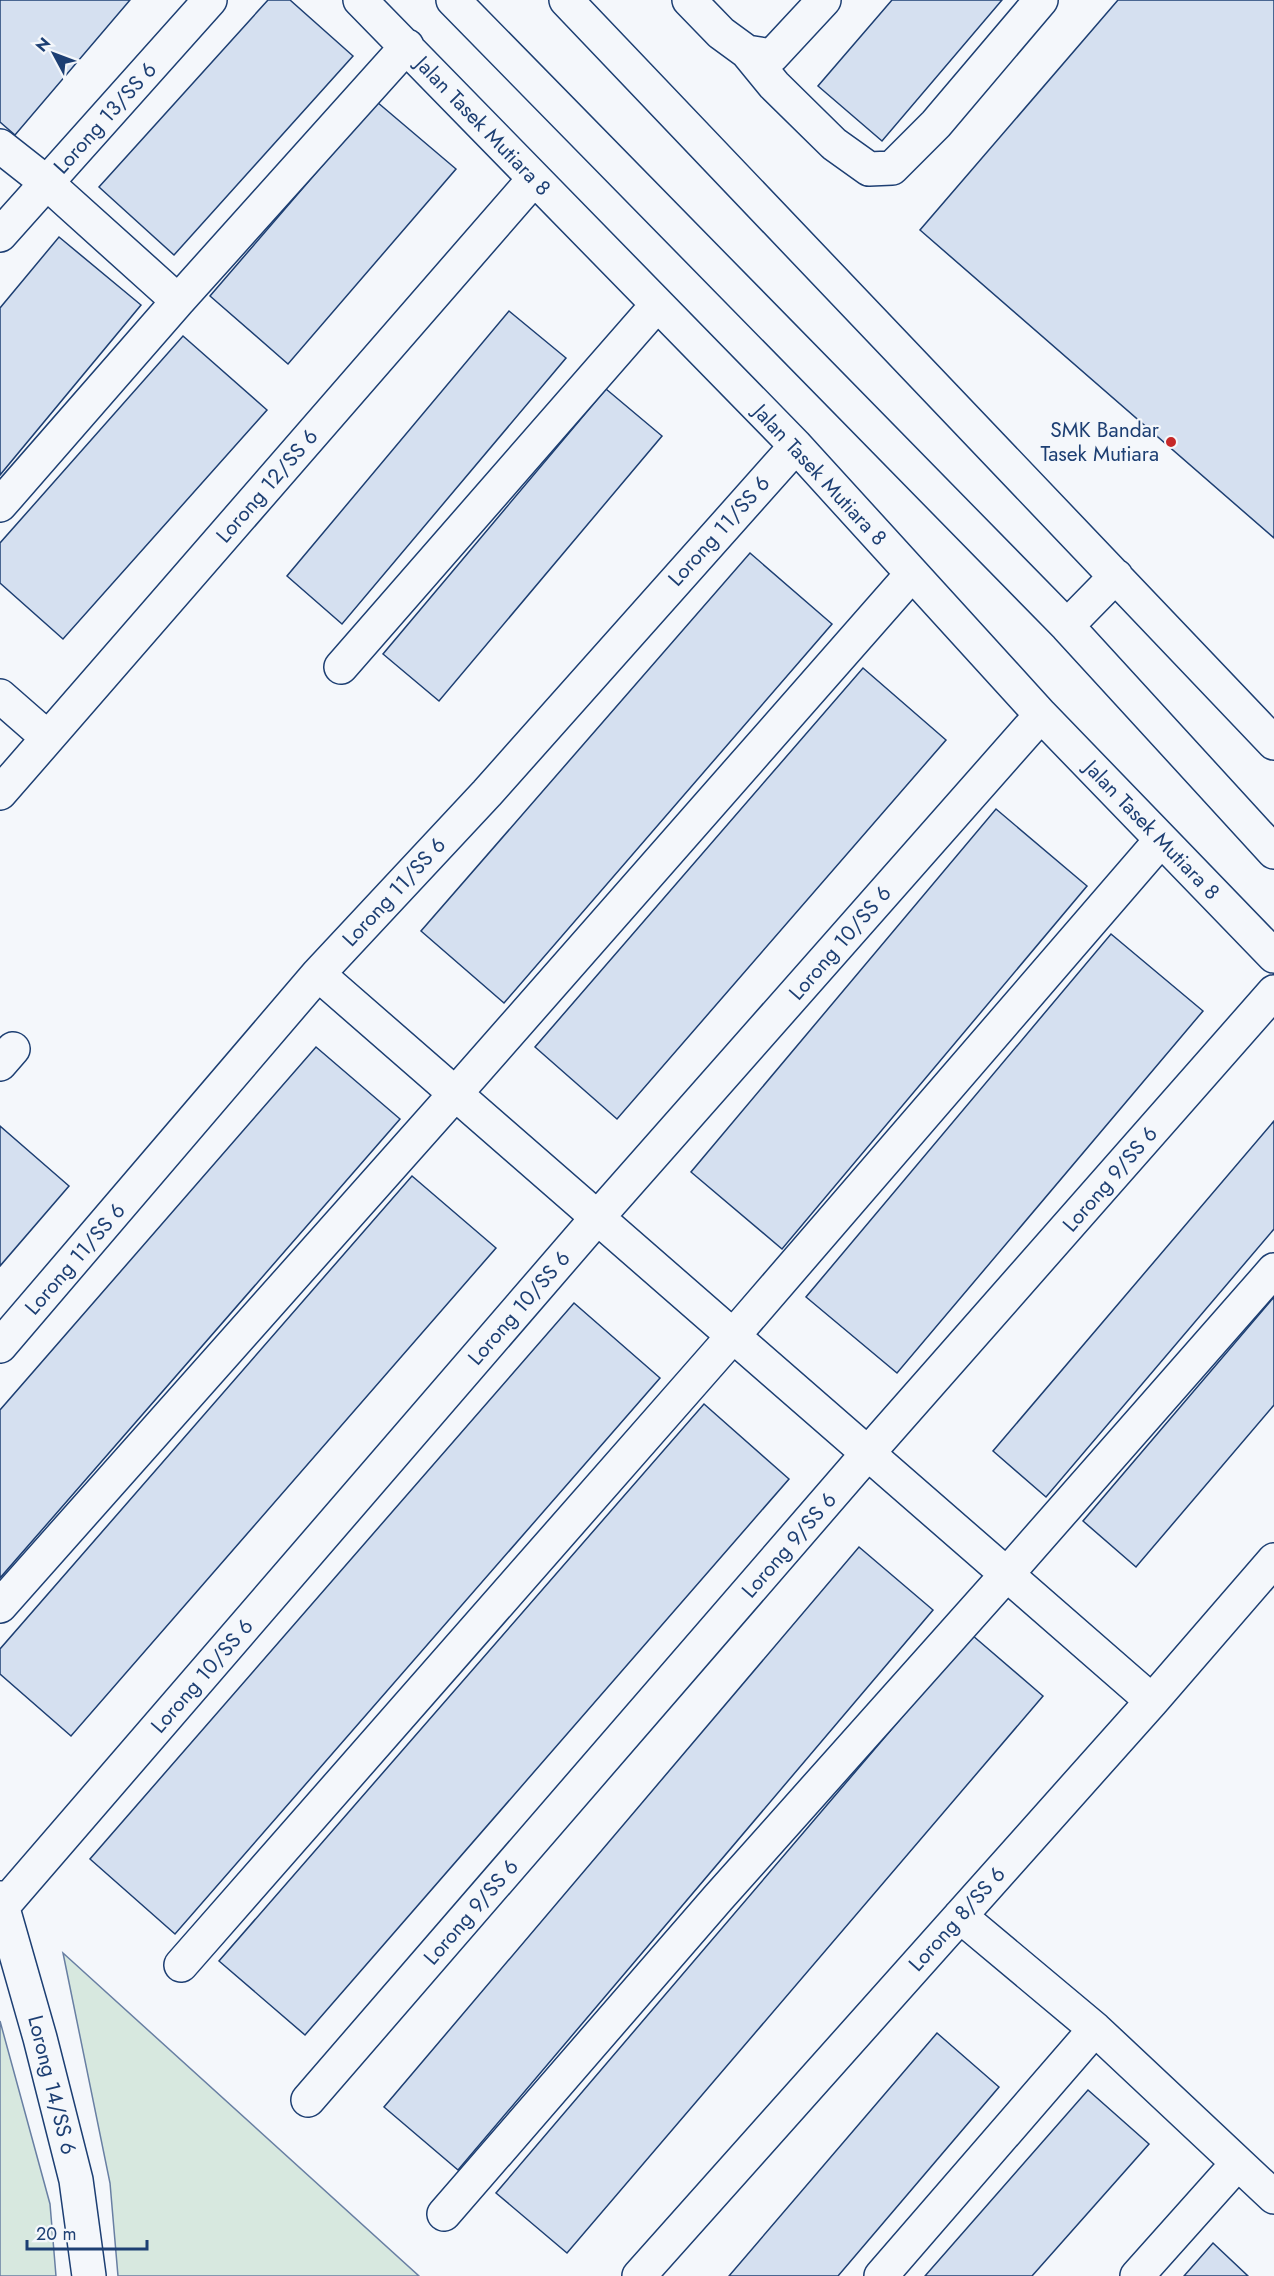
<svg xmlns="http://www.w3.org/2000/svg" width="1274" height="2276" font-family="Jost,sans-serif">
<rect width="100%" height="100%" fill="#f4f7fb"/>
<!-- green -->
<path fill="#d7e8df" stroke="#687fa3" stroke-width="1.5" d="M 63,1953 L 419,2276 L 118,2276 L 110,2183 Z
M 0,2021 L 50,2204 L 56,2276 L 0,2276 Z"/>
<!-- building -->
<path fill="#d5e0f0" stroke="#1d3f73" stroke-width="1.5" d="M 0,0 L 130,0 L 15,135 L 0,122 Z
M 268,0 L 290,0 L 353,56 L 174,255 L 99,187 Z
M 892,0 L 1002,0 L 882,141 L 818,86 Z
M 1118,0 L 1274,0 L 1274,538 L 920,230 Z
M 377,102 L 456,169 L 288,364 L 210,296 Z
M 59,237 L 141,305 L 0,475 L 0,308 Z
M 509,311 L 566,358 L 342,624 L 287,576 Z
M 183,336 L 267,410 L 63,639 L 0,583 L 0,543 Z
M 606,389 L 662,436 L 439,701 L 383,654 Z
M 750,553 L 832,624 L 504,1003 L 421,931 Z
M 863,668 L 946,740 L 617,1119 L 535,1047 Z
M 996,809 L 1087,886 L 782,1249 L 691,1172 Z
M 1111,934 L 1203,1011 L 897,1373 L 806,1297 Z
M 316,1047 L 400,1119 L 0,1578 L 0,1410 Z
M 1274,1121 L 1274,1229 L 1046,1497 L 993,1451 Z
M 0,1126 L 69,1186 L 0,1266 Z
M 412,1176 L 496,1248 L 71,1736 L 0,1674 L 0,1649 Z
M 1274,1297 L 1274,1405 L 1136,1567 L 1083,1521 Z
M 574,1303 L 660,1378 L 175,1934 L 90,1859 Z
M 704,1404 L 789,1479 L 305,2035 L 219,1961 Z
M 859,1547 L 933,1610 L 458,2170 L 384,2107 Z
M 972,1635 L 1043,1696 L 567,2253 L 496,2193 Z
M 937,2033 L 999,2087 L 838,2276 L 729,2276 Z
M 1088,2090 L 1149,2144 L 1032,2276 L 925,2276 Z
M 1213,2243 L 1248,2276 L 1184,2276 Z"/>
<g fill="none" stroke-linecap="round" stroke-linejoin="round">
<defs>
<path id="minor" d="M 360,0 L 796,446 L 1041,715 L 1274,956
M 453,0 L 1067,626 L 1274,852
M 566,0 L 1274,743
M 689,0 L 721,33 L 747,52 L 772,56 L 824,0
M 747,52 L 774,85 L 834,144 L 869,169 L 892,168 L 936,124 L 1041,0
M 0,146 L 47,183 L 178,301
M 0,235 L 210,0
M 0,505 L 178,301 L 407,46
M 1067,626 L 1116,576
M 341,667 L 657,305
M 0,696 L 48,738
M 0,793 L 534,179
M 318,974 L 1152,1701
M 0,1064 L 13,1049
M 0,1346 L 318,974 L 487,793 L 796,446
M 0,1606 L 455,1094 L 912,574
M 0,1898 L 40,2038 L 76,2180 L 89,2276
M 3,1906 L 597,1218 L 1041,715
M 960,1916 L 1095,2029 L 1274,2197
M 181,1965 L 733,1336 L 1161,840
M 308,2100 L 868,1453 L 1274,992
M 444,2214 L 718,1898 L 1007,1574 L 1274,1270
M 639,2276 L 1152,1701 L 1274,1560
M 881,2276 L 1095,2029
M 1137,2276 L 1237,2164"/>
</defs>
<!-- minor casing -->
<use href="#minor" stroke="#1d3f73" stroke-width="36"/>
<!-- minor -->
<use href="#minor" stroke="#f4f7fb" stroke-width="33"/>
</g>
<!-- markers -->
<circle fill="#c62828" stroke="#f4f7fb" stroke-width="2" cx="1171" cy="442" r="6"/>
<g text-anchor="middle" stroke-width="4.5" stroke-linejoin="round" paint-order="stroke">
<!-- street labels -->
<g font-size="21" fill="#1d3f73" stroke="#f4f7fb">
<text transform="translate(105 118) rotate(-48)" y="7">Lorong 13/SS 6</text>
<text transform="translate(483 126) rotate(46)" y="7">Jalan Tasek Mutiara 8</text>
<text transform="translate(820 475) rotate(47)" y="7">Jalan Tasek Mutiara 8</text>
<text transform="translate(267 486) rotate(-49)" y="7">Lorong 12/SS 6</text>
<text transform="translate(719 531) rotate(-48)" y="7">Lorong 11/SS 6</text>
<text transform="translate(1152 830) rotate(46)" y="7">Jalan Tasek Mutiara 8</text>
<text transform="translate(394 892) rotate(-47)" y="7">Lorong 11/SS 6</text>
<text transform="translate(840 943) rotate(-49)" y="7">Lorong 10/SS 6</text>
<text transform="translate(1110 1179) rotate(-49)" y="7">Lorong 9/SS 6</text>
<text transform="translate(75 1259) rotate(-49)" y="7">Lorong 11/SS 6</text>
<text transform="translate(519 1308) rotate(-49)" y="7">Lorong 10/SS 6</text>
<text transform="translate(789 1545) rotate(-49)" y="7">Lorong 9/SS 6</text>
<text transform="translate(202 1676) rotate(-49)" y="7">Lorong 10/SS 6</text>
<text transform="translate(471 1912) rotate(-49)" y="7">Lorong 9/SS 6</text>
<text transform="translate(957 1919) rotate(-48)" y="7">Lorong 8/SS 6</text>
<text transform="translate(52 2085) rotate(76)" y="7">Lorong 14/SS 6</text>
</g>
<!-- poi labels -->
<g font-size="21" fill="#1d3f73" stroke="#f4f7fb" text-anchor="end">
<text x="1159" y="437">SMK Bandar<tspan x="1159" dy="24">Tasek Mutiara</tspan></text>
</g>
</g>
<!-- north arrow -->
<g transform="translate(54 54) rotate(311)" stroke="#f4f7fb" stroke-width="4.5" paint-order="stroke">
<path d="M0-4.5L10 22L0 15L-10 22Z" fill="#1d3f73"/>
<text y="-9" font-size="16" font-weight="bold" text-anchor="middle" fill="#1d3f73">N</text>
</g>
<!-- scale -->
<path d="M27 2240v9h120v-9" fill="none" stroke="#1d3f73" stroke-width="3"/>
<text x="36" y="2240" font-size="18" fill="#1d3f73" stroke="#f4f7fb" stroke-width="4.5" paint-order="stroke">20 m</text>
</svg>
